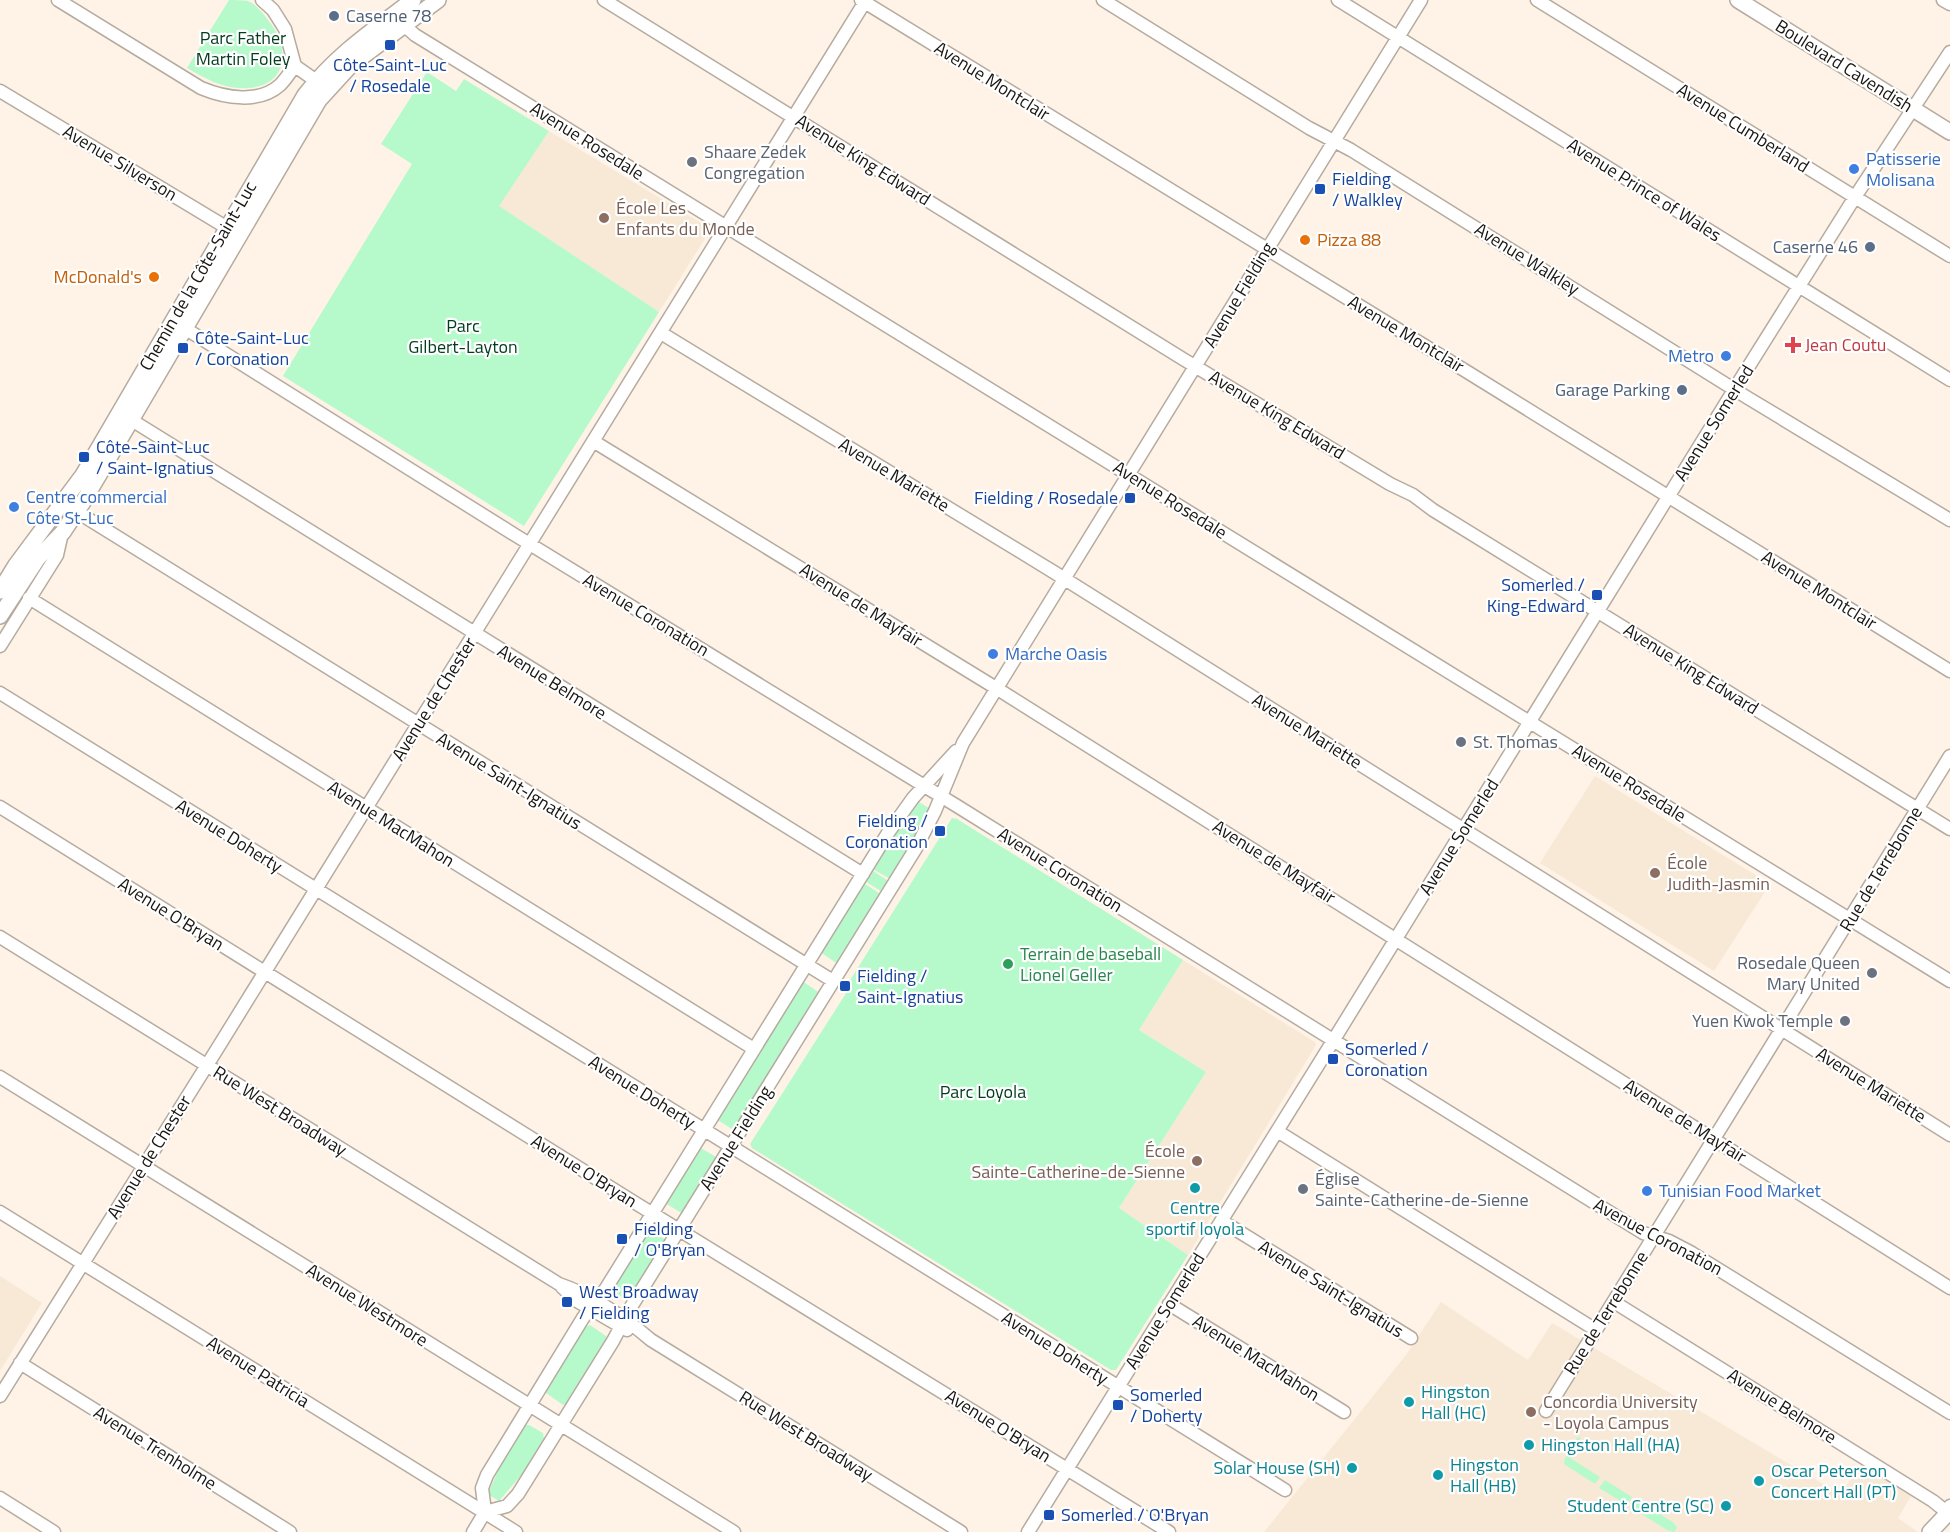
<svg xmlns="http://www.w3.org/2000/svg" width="1950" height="1532" font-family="'Titillium Web',sans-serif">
<rect width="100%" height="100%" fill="#fef3e6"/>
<!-- education -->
<path fill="#f7e9d5" d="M 549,131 L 711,229 L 659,312 L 498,206 Z
M 1595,776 L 1770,884 L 1714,971 L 1540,863 Z
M 1183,960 L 1315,1042 L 1316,1045 L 1188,1255 L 1119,1208 L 1206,1072 L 1139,1030 Z
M 0,1276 L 42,1303 L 0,1371 Z
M 1441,1302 L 1528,1360 L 1552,1323 L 1840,1494 L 1862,1464 L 1911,1496 L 1898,1518 L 1918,1532 L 1264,1532 L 1406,1355 Z"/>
<!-- green -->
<path fill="#b6facc" d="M 229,0 C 235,0 242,0 248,1 C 256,4 263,13 268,20 C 290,46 290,85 248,88 C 225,90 206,79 187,68 Z
M 427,72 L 456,91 L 464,79 L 549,131 L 499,206 L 659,312 L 524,526 L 283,376 L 412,164 L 381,144 Z
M 919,802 L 929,808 L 929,812 L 892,880 L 871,868 Z
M 952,818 L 957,819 L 1183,960 L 1139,1030 L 1206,1072 L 1119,1208 L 1188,1255 L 1116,1370 L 1111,1370 L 752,1148 L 750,1144 L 850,987 L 847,985 Z
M 870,869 L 890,882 L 884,893 L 863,880 Z
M 862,882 L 882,895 L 838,964 L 820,952 Z
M 802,981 L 820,993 L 735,1131 L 716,1119 Z
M 699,1147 L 718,1158 L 683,1214 L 665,1203 Z
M 649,1229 L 666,1240 L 629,1302 L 610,1290 Z
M 590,1325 L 606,1336 L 607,1338 L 566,1404 L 563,1405 L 546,1393 L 546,1389 L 585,1327 Z
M 524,1425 L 529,1425 L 543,1433 L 544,1439 L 523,1473 L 499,1501 L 489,1495 L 489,1491 L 503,1460 Z
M 1580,1437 L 1581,1440 L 1570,1458 L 1600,1477 L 1595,1484 L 1564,1464 L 1565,1458 L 1577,1438 Z
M 1605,1480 L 1632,1497 L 1627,1505 L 1599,1488 Z
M 1637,1500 L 1674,1523 L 1677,1528 L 1674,1532 L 1667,1530 L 1632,1508 Z"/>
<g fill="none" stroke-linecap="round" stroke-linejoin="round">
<defs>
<path id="minor" d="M 58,0 L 201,88 C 225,98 259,104 280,85 C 286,79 290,72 295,66
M 262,0 L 273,10 L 285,29 L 295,66 L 322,85
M 604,0 L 1183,359 L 1390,484 L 1413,495 L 1433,510 L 1950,829
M 861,0 L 1469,373 L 1950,671
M 1103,0 L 1309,128 L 1351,150 L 1748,398 L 1950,520
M 1338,0 L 1950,380
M 1537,0 L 1950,256
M 1943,0 L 1950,4
M 398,20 L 415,35 L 1950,981
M 0,91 L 234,232
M 178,324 L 515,535 L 957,806 L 1643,1233 L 1669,1241 L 1692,1253 L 1950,1413
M 661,333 L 1052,571 L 1950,1135
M 125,416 L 863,874
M 593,441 L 996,688 L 1950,1288
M 69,507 L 833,981
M 29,598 L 754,1049
M 0,646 L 57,555 L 62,533
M 0,693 L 1285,1490
M 0,807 L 637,1204 L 1169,1532
M 0,937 L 559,1284 C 594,1296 623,1316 651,1340 L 961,1532
M 0,1077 L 734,1532
M 1277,1131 L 1596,1330
M 0,1212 L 516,1532
M 1222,1221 L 1411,1338
M 562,1287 L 577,1301 L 627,1330
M 1614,1302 L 1933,1501 L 1948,1513 L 1950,1506
M 1169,1304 L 1344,1412
M 20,1363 L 290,1532
M 0,1396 L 214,1054 L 866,0
M 1546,1411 L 1950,756
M 0,1498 L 54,1532
M 485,1512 L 507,1506 L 518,1494 L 613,1341 L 631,1307 L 916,848 L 935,811 L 963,743 L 1421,0
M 473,1532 L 485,1512 L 482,1488 L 487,1475 L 583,1318 L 605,1290 L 888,833 L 913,798 L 956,751
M 1028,1532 L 1333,1041 L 1742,377 L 1855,197 L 1950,52"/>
<path id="major" d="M 1738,0 L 1950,132
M 0,591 L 16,565 L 83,475 L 305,95 C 337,54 372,31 413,0
M 0,616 L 38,558 L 63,532 L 83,502 L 319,100 L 351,65 L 438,0
M 1930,1532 L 1950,1511"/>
</defs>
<!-- minor casing -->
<use href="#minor" stroke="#b6ab9f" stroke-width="15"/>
<!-- major casing -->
<use href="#major" stroke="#b6ab9f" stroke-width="18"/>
<!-- minor -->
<use href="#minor" stroke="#fff" stroke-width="12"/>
<!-- major -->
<use href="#major" stroke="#fff" stroke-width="15"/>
</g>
<!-- markers -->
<g fill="#5c6f8a" stroke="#fff" stroke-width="2">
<circle cx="334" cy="16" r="6"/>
<circle cx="1870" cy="247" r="6"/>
<circle cx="1682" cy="390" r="6"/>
</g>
<g fill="#1a4fb4" stroke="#fff" stroke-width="2">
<rect x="384" y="39" width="12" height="12" rx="3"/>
<rect x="1314" y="183" width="12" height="12" rx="3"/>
<rect x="177" y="342" width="12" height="12" rx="3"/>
<rect x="78" y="451" width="12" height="12" rx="3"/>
<rect x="1124" y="492" width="12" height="12" rx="3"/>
<rect x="1591" y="589" width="12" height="12" rx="3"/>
<rect x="934" y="825" width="12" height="12" rx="3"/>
<rect x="839" y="980" width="12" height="12" rx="3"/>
<rect x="1327" y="1053" width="12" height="12" rx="3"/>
<rect x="616" y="1233" width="12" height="12" rx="3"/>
<rect x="561" y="1296" width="12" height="12" rx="3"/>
<rect x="1112" y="1399" width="12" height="12" rx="3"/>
<rect x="1043" y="1509" width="12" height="12" rx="3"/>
</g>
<g fill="#6b7280" stroke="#fff" stroke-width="2">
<circle cx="692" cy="162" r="6"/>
<circle cx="1461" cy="742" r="6"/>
<circle cx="1872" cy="973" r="6"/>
<circle cx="1845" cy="1021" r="6"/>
<circle cx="1303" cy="1189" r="6"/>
</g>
<g fill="#3f7fe0" stroke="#fff" stroke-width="2">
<circle cx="1854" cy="169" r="6"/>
<circle cx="1726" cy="356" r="6"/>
<circle cx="14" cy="507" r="6"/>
<circle cx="993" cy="654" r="6"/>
<circle cx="1647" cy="1191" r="6"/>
</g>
<g fill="#8d6e63" stroke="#fff" stroke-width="2">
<circle cx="604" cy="218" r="6"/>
<circle cx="1655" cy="873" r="6"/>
<circle cx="1197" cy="1161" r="6"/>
<circle cx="1531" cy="1412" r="6"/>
</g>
<g fill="#e8710a" stroke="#fff" stroke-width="2">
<circle cx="1305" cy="240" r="6"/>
<circle cx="154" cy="277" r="6"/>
</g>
<path fill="#e0444e" stroke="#fff" stroke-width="2" d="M1790 336h6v6h6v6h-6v6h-6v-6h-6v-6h6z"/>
<circle fill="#2e9e5b" stroke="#fff" stroke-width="2" cx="1008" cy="964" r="6"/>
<g fill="#0f9aa8" stroke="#fff" stroke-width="2">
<circle cx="1195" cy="1188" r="6"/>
<circle cx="1409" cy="1402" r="6"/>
<circle cx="1529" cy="1445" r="6"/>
<circle cx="1352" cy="1468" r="6"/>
<circle cx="1438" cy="1475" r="6"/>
<circle cx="1759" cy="1481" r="6"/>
<circle cx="1726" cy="1506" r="6"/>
</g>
<g text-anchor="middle" stroke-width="4.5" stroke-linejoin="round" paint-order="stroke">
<!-- service labels -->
<g font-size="18" fill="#4e5e75" stroke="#fff" text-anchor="end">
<text x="346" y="22" text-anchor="start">Caserne 78</text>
<text x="1858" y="253">Caserne 46</text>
<text x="1670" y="396">Garage Parking</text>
</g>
<!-- park labels -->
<g font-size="18" fill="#023c1e" stroke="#fff">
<text x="243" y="44">Parc Father<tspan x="243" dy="21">Martin Foley</tspan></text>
<text x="463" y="332">Parc<tspan x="463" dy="21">Gilbert-Layton</tspan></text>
<text x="983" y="1098">Parc Loyola</text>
</g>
<!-- transit labels -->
<g font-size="18" fill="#164399" stroke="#fff" text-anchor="start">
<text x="390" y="71" text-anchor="middle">Côte-Saint-Luc<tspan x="390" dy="21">/ Rosedale</tspan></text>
<text x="1332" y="185">Fielding<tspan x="1332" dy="21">/ Walkley</tspan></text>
<text x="195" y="344">Côte-Saint-Luc<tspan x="195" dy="21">/ Coronation</tspan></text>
<text x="96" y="453">Côte-Saint-Luc<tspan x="96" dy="21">/ Saint-Ignatius</tspan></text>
<text x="1118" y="504" text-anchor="end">Fielding / Rosedale</text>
<text x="1585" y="591" text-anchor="end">Somerled /<tspan x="1585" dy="21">King-Edward</tspan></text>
<text x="928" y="827" text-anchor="end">Fielding /<tspan x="928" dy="21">Coronation</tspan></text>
<text x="857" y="982">Fielding /<tspan x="857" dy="21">Saint-Ignatius</tspan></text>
<text x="1345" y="1055">Somerled /<tspan x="1345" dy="21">Coronation</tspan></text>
<text x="634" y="1235">Fielding<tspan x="634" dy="21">/ O'Bryan</tspan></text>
<text x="579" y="1298">West Broadway<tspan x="579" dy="21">/ Fielding</tspan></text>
<text x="1130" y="1401">Somerled<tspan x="1130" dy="21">/ Doherty</tspan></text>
<text x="1061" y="1521">Somerled / O'Bryan</text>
</g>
<!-- street labels -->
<g font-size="18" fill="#191511" stroke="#fff">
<text transform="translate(1844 66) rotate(32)" y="6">Boulevard Cavendish</text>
<text transform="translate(992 81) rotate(32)" y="6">Avenue Montclair</text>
<text transform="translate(1743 128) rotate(32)" y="6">Avenue Cumberland</text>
<text transform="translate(587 141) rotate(32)" y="6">Avenue Rosedale</text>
<text transform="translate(863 160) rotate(32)" y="6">Avenue King Edward</text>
<text transform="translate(120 163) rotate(31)" y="6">Avenue Silverson</text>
<text transform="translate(1644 190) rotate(32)" y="6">Avenue Prince of Wales</text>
<text transform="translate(1527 259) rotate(32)" y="6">Avenue Walkley</text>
<text transform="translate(198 276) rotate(-60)" y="6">Chemin de la Côte-Saint-Luc</text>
<text transform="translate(1239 295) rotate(-59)" y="6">Avenue Fielding</text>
<text transform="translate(1406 334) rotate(31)" y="6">Avenue Montclair</text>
<text transform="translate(1277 415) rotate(31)" y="6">Avenue King Edward</text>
<text transform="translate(1714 423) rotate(-58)" y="6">Avenue Somerled</text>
<text transform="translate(894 475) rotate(31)" y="6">Avenue Mariette</text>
<text transform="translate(1170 500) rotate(32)" y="6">Avenue Rosedale</text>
<text transform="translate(1819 590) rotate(32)" y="6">Avenue Montclair</text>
<text transform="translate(861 605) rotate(32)" y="6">Avenue de Mayfair</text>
<text transform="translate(646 615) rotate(31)" y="6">Avenue Coronation</text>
<text transform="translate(1691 669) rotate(32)" y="6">Avenue King Edward</text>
<text transform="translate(552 682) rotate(32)" y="6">Avenue Belmore</text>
<text transform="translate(434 699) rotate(-58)" y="6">Avenue de Chester</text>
<text transform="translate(1307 731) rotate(32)" y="6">Avenue Mariette</text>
<text transform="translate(509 781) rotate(32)" y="6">Avenue Saint-Ignatius</text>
<text transform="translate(1629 783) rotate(32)" y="6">Avenue Rosedale</text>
<text transform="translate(391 824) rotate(32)" y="6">Avenue MacMahon</text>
<text transform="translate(229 836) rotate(32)" y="6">Avenue Doherty</text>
<text transform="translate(1459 837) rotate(-58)" y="6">Avenue Somerled</text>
<text transform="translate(1274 862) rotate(32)" y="6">Avenue de Mayfair</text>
<text transform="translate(1881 869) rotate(-59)" y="6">Rue de Terrebonne</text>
<text transform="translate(1060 870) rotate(32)" y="6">Avenue Coronation</text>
<text transform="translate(171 914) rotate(32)" y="6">Avenue O'Bryan</text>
<text transform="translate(1871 1085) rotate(32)" y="6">Avenue Mariette</text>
<text transform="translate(642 1092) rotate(32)" y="6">Avenue Doherty</text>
<text transform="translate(280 1111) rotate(32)" y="6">Rue West Broadway</text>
<text transform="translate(1685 1121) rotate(32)" y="6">Avenue de Mayfair</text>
<text transform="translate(736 1138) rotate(-58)" y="6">Avenue Fielding</text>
<text transform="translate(149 1157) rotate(-58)" y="6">Avenue de Chester</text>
<text transform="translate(584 1171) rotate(32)" y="6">Avenue O'Bryan</text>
<text transform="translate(1658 1237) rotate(28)" y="6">Avenue Coronation</text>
<text transform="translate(1331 1289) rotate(32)" y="6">Avenue Saint-Ignatius</text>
<text transform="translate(367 1305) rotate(32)" y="6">Avenue Westmore</text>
<text transform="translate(1165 1311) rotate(-58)" y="6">Avenue Somerled</text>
<text transform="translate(1606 1313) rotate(-58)" y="6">Rue de Terrebonne</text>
<text transform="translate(1055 1348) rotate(32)" y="6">Avenue Doherty</text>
<text transform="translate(1256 1358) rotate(32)" y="6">Avenue MacMahon</text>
<text transform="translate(258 1372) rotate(32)" y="6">Avenue Patricia</text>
<text transform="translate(1782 1406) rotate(32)" y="6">Avenue Belmore</text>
<text transform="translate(998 1426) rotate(32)" y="6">Avenue O'Bryan</text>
<text transform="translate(806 1436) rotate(32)" y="6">Rue West Broadway</text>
<text transform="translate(155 1448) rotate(32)" y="6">Avenue Trenholme</text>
</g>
<!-- worship labels -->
<g font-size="18" fill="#5b616d" stroke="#fff" text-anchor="start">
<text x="704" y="158">Shaare Zedek<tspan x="704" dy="21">Congregation</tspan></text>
<text x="1473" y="748">St. Thomas</text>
<text x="1860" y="969" text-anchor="end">Rosedale Queen<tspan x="1860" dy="21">Mary United</tspan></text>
<text x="1833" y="1027" text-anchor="end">Yuen Kwok Temple</text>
<text x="1315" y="1185">Église<tspan x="1315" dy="21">Sainte-Catherine-de-Sienne</tspan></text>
</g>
<!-- shop labels -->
<g font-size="18" fill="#366cbe" stroke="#fff" text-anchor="start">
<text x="1866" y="165">Patisserie<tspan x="1866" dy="21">Molisana</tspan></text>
<text x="1714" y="362" text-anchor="end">Metro</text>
<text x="26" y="503">Centre commercial<tspan x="26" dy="21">Côte St-Luc</tspan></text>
<text x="1005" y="660">Marche Oasis</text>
<text x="1659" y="1197">Tunisian Food Market</text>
</g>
<!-- education labels -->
<g font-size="18" fill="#785e54" stroke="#fff" text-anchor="start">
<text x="616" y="214">École Les<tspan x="616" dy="21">Enfants du Monde</tspan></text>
<text x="1667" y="869">École<tspan x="1667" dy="21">Judith-Jasmin</tspan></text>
<text x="1185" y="1157" text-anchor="end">École<tspan x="1185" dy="21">Sainte-Catherine-de-Sienne</tspan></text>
<text x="1543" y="1408">Concordia University<tspan x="1543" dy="21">- Loyola Campus</tspan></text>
</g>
<!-- food labels -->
<g font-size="18" fill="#c56008" stroke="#fff" text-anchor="start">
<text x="1317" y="246">Pizza 88</text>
<text x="142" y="283" text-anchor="end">McDonald's</text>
</g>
<!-- health labels -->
<g font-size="18" fill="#be3a42" stroke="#fff" text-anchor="start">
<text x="1805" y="351">Jean Coutu</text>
</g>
<!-- leisure labels -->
<g font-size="18" fill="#27864d" stroke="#fff" text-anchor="start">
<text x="1020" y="960">Terrain de baseball<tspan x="1020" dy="21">Lionel Geller</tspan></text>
</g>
<!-- culture labels -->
<g font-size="18" fill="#0d838f" stroke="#fff" text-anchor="start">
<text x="1195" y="1214" text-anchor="middle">Centre<tspan x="1195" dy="21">sportif loyola</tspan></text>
<text x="1421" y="1398">Hingston<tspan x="1421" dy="21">Hall (HC)</tspan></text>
<text x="1541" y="1451">Hingston Hall (HA)</text>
<text x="1450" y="1471">Hingston<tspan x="1450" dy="21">Hall (HB)</tspan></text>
<text x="1340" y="1474" text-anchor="end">Solar House (SH)</text>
<text x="1771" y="1477">Oscar Peterson<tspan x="1771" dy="21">Concert Hall (PT)</tspan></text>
<text x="1714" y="1512" text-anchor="end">Student Centre (SC)</text>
</g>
</g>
</svg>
